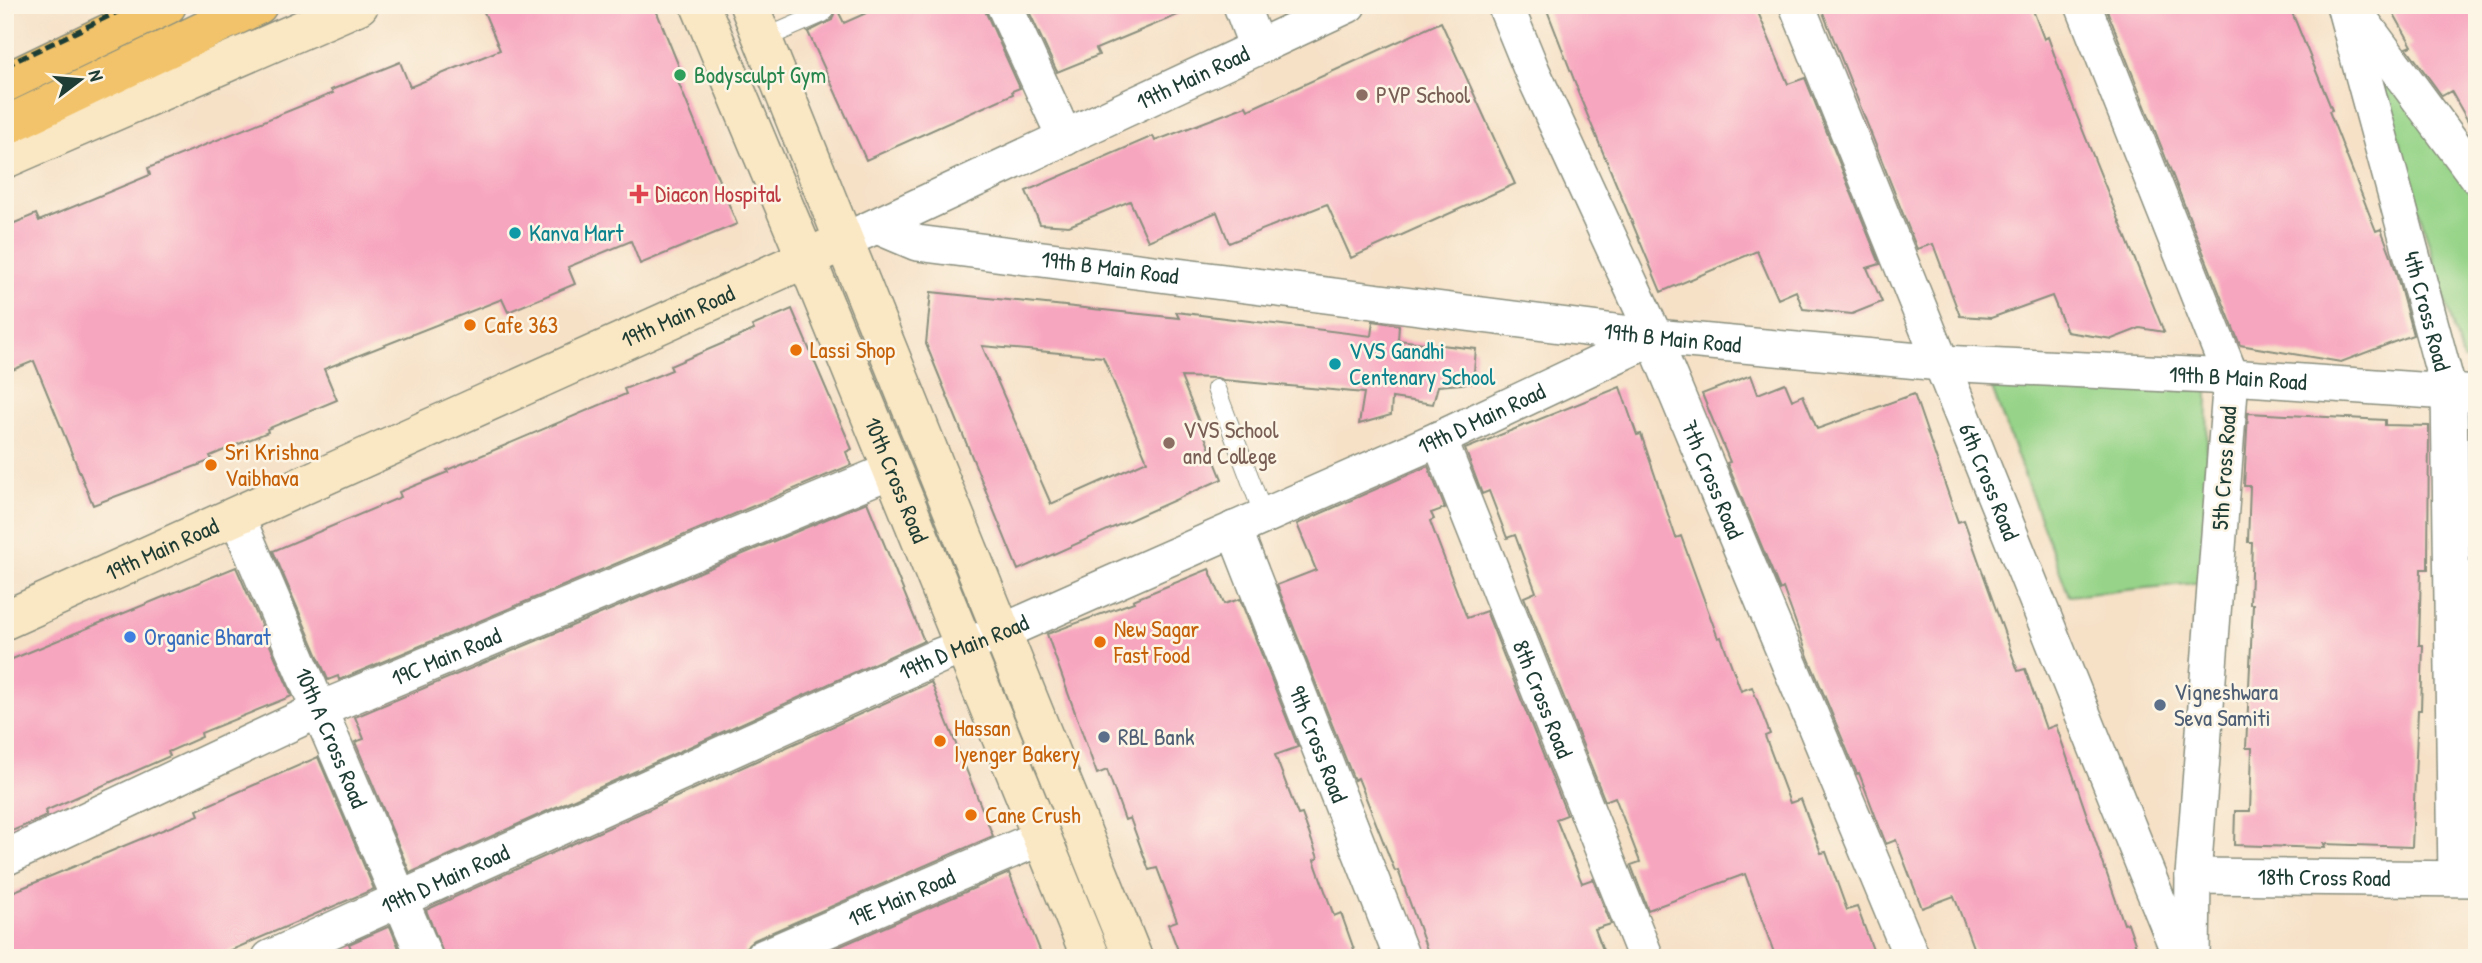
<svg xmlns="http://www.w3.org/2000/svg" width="2482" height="963" font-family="'Patrick Hand',sans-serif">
<rect width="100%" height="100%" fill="#fcf5e5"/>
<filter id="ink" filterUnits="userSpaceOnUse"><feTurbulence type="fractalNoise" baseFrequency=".0143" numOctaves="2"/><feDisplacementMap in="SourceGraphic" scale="14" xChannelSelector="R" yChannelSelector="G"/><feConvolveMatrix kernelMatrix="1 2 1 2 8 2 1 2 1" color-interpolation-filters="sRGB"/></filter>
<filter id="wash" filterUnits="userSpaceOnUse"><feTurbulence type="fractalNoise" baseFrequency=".00686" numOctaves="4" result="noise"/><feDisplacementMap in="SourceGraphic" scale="28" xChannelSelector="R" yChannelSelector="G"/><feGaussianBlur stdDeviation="1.57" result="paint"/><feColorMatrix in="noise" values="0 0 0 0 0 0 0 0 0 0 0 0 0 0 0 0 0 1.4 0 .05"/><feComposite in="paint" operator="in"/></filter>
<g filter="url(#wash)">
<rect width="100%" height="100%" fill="#f6e1c7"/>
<!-- green -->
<path fill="#97d489" stroke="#5b885e" stroke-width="2" d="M 2370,43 L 2477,191 L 2477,363 L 2463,360 Z
M 1990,383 L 2208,390 L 2205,582 L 2069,596 Z"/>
<g id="blocks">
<!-- building -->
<path fill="#f7a6bf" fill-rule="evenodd" d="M 500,5 L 654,5 L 680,69 L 674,72 L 737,224 L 640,264 L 631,241 L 568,267 L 575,284 L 508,312 L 502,299 L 324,369 L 337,400 L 267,429 L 268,432 L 210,456 L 212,460 L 93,505 L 34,361 L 5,373 L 5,227 L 36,214 L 39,221 L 150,175 L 148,168 L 333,93 L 331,90 L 400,62 L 410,87 L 500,50 L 484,12 Z
M 831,5 L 835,5 L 844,23 L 884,5 L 984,5 L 986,13 L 1020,88 L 1012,91 L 1013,94 L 866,160 L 808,32 L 832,20 L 834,14 Z
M 1026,5 L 1199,5 L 1199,6 L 1096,49 L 1099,55 L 1057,72 Z
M 1545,5 L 1755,5 L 1788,84 L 1805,78 L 1880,264 L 1867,268 L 1882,302 L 1852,314 L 1803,309 L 1796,291 L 1778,299 L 1757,251 L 1661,292 L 1577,90 L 1578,90 Z
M 1820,5 L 2031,5 L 2044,39 L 2048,37 L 2067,91 L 2164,332 L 2140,328 L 2112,339 L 2067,332 L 2052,296 L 1991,318 L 1960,316 L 1933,244 L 1917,249 Z
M 2105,5 L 2289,5 L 2332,110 L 2329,111 L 2376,231 L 2381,229 L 2392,258 L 2413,335 L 2341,362 L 2240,345 Z
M 2389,5 L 2477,5 L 2477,137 L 2451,91 L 2442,96 L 2407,48 L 2412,46 Z
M 1441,22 L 1515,184 L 1351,258 L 1327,204 L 1229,243 L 1217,212 L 1148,241 L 1130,201 L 1069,226 L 1040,224 L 1026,191 L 1153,136 L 1155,141 L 1246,106 L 1248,110 Z
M 931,292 L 1179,318 L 1176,312 L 1371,336 L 1373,321 L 1399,325 L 1398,340 L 1476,349 L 1473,383 L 1438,386 L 1433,404 L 1392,398 L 1391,415 L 1359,424 L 1364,393 L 1223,380 L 1217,378 L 1181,377 L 1222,479 L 1018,570 L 926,344 ZM 982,346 L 1103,357 L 1147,461 L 1051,504 Z
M 792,309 L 852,449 L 846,452 L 851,465 L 339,680 L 338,676 L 328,680 L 273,551 L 401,497 L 399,492 L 448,472 L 447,470 L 626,394 L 624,389 L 672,370 L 670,366 L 754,330 L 752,326 Z
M 1751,375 L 1758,394 L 1785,383 L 1792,400 L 1803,395 L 1817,429 L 1914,394 L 1958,522 L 1964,520 L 2018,671 L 2025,669 L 2046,729 L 2056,725 L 2124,924 L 2128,923 L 2140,958 L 1977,958 L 1954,896 L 1922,908 L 1896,840 L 1886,844 L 1859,773 L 1857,774 L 1809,659 L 1783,588 L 1780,590 L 1727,463 L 1730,462 L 1702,394 Z
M 1620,387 L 1637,435 L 1641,434 L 1676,538 L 1681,536 L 1718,638 L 1721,637 L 1741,691 L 1752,687 L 1770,734 L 1765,736 L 1790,803 L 1801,799 L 1821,853 L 1826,852 L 1847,910 L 1857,907 L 1876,958 L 1776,958 L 1745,874 L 1648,910 L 1631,865 L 1640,862 L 1615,797 L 1605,801 L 1524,597 L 1536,592 L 1515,535 L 1507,538 L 1489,491 L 1482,494 L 1465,449 Z
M 2248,413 L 2385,420 L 2385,425 L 2429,426 L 2428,569 L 2421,569 L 2419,645 L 2423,645 L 2421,710 L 2418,710 L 2412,847 L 2324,844 L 2325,848 L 2234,845 L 2235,811 L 2250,811 L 2252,748 L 2246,748 L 2253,604 L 2250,604 L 2252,542 L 2248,542 L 2250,486 L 2244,486 Z
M 1428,466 L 1445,508 L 1431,513 L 1434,519 L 1430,521 L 1467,618 L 1486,611 L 1567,815 L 1556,819 L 1582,883 L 1593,879 L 1611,924 L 1595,929 L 1606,958 L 1430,958 L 1398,870 L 1395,871 L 1358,778 L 1354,780 L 1277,585 L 1316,570 L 1297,524 Z
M 867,502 L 924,641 L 410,873 L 355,742 L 364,739 L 355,717 Z
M 236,567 L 292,696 L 201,733 L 202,737 L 168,752 L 170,756 L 45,811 L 47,816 L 5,834 L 5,662 Z
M 1209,569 L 1224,604 L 1240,599 L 1298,747 L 1275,755 L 1298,815 L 1302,814 L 1318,858 L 1314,860 L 1334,916 L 1341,913 L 1357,958 L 1181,958 L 1168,924 L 1177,921 L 1157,868 L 1149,870 L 1130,818 L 1125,820 L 1107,770 L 1097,774 L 1047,634 L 1134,602 L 1133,600 Z
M 931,682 L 993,836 L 754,940 L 746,947 L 742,958 L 445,958 L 426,910 Z
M 318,757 L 374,889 L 213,958 L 5,958 L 5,895 L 199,815 L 197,810 Z
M 1009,873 L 1043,958 L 813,958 Z
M 390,926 L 403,958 L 355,958 L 349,944 Z"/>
</g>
</g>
<g filter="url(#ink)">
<use href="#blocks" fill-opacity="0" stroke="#8a8f7e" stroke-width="2"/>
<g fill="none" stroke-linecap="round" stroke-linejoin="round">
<defs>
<path id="lane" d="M 763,39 L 823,13
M 1216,389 L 1264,516"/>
<g id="street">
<path d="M 1004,5 L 1065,138"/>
<path d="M 1241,5 L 1257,47"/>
<path id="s1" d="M 1505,5 L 1532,71 L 1655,337 L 1660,354 L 1912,958"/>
<path id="s2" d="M 1797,5 L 2181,958"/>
<path d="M 2083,5 L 2231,377 L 2193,876 L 2192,958"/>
<path id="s3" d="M 2344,5 L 2449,392 L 2456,878"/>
<path d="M 2352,8 L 2477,177"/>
<path id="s4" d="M 877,226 L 917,243 L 1655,337 L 1941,363 L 2231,377 L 2477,394"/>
<path id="s5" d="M 863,232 L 1348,5"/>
<path id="s6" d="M 1439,439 L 1646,958"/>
<path id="s7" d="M 237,517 L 425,958"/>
<path id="s8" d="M 1234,529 L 1402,958"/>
<path id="s9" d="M 5,858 L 321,709 L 892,470"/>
<path id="s10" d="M 2193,876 L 2477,879"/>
<path id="s11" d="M 270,958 L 939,656 L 1002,632 L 1439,439 L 1655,337"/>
<path id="s12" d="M 762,958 L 1042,837"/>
</g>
<g id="secondary">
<path id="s13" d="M 700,5 L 806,258 L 1091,958"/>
<path d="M 749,5 L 1133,958"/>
<path d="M 5,159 L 359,5"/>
<path id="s14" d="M 5,620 L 829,248"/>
</g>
<path id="primary" d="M 5,83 L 167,5
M 5,126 L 258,5"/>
</defs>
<!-- lane casing -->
<use href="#lane" stroke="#8a8f7e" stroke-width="20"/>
<!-- street casing -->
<use href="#street" stroke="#8a8f7e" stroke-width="38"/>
<!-- secondary casing -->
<use href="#secondary" stroke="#8a8f7e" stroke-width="41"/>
<!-- primary casing -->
<use href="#primary" stroke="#8a8f7e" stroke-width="41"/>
<!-- lane -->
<use href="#lane" stroke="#fff" stroke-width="18"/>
<!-- street -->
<use href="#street" stroke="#fff" stroke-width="35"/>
<!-- secondary -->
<use href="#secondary" stroke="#fae7c3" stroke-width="38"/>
<!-- primary -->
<use href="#primary" stroke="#f2c36a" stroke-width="38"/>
<!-- rail -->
<path stroke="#1f3d34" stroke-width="5" stroke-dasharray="10 5" stroke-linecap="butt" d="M 5,8 L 11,5
M 5,66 L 132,5"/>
</g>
</g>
<!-- markers -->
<circle fill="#2e9e5b" stroke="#fcf5e5" stroke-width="2.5" cx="680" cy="75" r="7"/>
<g fill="#8d6e63" stroke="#fcf5e5" stroke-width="2.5">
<circle cx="1362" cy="95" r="7"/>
<circle cx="1169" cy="443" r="7"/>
</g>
<path fill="#e0444e" stroke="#fcf5e5" stroke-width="2.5" d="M635.5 183.5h7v7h7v7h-7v7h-7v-7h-7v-7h7z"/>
<g fill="#0f9aa8" stroke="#fcf5e5" stroke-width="2.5">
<circle cx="515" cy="233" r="7"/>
<circle cx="1335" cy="364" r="7"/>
</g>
<g fill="#e8710a" stroke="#fcf5e5" stroke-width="2.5">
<circle cx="470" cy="325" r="7"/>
<circle cx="796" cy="350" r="7"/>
<circle cx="211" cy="465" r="7"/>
<circle cx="1100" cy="642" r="7"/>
<circle cx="940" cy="741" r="7"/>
<circle cx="971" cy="815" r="7"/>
</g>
<circle fill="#3f7fe0" stroke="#fcf5e5" stroke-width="2.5" cx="130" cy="637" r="7"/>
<g fill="#5c6f8a" stroke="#fcf5e5" stroke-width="2.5">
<circle cx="2160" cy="705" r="7"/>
<circle cx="1104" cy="737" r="7"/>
</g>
<g text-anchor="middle" stroke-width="5" stroke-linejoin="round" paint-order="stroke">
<!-- leisure labels -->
<g font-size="23" fill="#27864d" stroke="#fcf5e5" text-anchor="start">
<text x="694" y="83">Bodysculpt Gym</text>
</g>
<!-- street labels -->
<g font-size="23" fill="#1f3d34" stroke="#fcf5e5">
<text dy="8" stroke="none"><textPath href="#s5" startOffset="364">19th Main Road</textPath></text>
<text dy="8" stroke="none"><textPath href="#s4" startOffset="238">19th B Main Road</textPath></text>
<text dy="8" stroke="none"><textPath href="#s3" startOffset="317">4th Cross Road</textPath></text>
<text dy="8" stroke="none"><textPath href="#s14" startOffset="738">19th Main Road</textPath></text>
<text dy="8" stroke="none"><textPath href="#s4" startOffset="805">19th B Main Road</textPath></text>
<text dy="8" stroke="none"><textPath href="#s4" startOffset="1372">19th B Main Road</textPath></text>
<text dy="8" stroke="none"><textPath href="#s11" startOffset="1326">19th D Main Road</textPath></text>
<text transform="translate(2224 468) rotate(-86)" y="8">5th Cross Road</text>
<text dy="8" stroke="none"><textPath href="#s1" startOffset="518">7th Cross Road</textPath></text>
<text dy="8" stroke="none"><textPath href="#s13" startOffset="514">10th Cross Road</textPath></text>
<text dy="8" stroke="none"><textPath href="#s2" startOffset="514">6th Cross Road</textPath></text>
<text dy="8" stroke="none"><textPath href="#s14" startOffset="172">19th Main Road</textPath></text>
<text dy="8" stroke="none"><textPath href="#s11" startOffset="760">19th D Main Road</textPath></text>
<text dy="8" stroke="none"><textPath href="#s9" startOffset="485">19C Main Road</textPath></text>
<text dy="8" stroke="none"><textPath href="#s6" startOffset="280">8th Cross Road</textPath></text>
<text dy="8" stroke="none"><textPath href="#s7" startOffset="240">10th A Cross Road</textPath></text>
<text dy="8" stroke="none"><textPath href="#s8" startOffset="231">9th Cross Road</textPath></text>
<text dy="8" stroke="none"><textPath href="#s10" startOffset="131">18th Cross Road</textPath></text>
<text dy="8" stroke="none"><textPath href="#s11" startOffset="192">19th D Main Road</textPath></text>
<text dy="8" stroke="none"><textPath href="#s12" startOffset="152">19E Main Road</textPath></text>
</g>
<!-- education labels -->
<g font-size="23" fill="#785e54" stroke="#fcf5e5" text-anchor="start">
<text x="1376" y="103">PVP School</text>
<text x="1183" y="438">VVS School<tspan x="1183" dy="26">and College</tspan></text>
</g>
<!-- health labels -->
<g font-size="23" fill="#be3a42" stroke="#fcf5e5" text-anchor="start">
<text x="655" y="202">Diacon Hospital</text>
</g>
<!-- culture labels -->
<g font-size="23" fill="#0d838f" stroke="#fcf5e5" text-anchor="start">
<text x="529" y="241">Kanva Mart</text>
<text x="1349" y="359">VVS Gandhi<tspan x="1349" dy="26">Centenary School</tspan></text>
</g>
<!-- food labels -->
<g font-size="23" fill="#c56008" stroke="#fcf5e5" text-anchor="start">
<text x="484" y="333">Cafe 363</text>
<text x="810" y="358">Lassi Shop</text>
<text x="225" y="460">Sri Krishna<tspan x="225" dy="26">Vaibhava</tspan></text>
<text x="1114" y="637">New Sagar<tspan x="1114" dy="26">Fast Food</tspan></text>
<text x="954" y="736">Hassan<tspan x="954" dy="26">Iyenger Bakery</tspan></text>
<text x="985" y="823">Cane Crush</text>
</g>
<!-- shop labels -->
<g font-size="23" fill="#366cbe" stroke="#fcf5e5" text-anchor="start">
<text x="144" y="645">Organic Bharat</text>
</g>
<!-- service labels -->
<g font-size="23" fill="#4e5e75" stroke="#fcf5e5" text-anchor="start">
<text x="2174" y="700">Vigneshwara<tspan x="2174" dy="26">Seva Samiti</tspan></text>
<text x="1118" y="745">RBL Bank</text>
</g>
</g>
<!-- margin -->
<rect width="2482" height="963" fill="none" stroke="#fcf5e5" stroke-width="28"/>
<!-- north arrow -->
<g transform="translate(80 80) rotate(74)" stroke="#fcf5e5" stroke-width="5" paint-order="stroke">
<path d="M0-5L12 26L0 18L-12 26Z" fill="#1f3d34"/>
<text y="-10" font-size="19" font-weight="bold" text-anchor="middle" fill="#1f3d34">N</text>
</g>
</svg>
